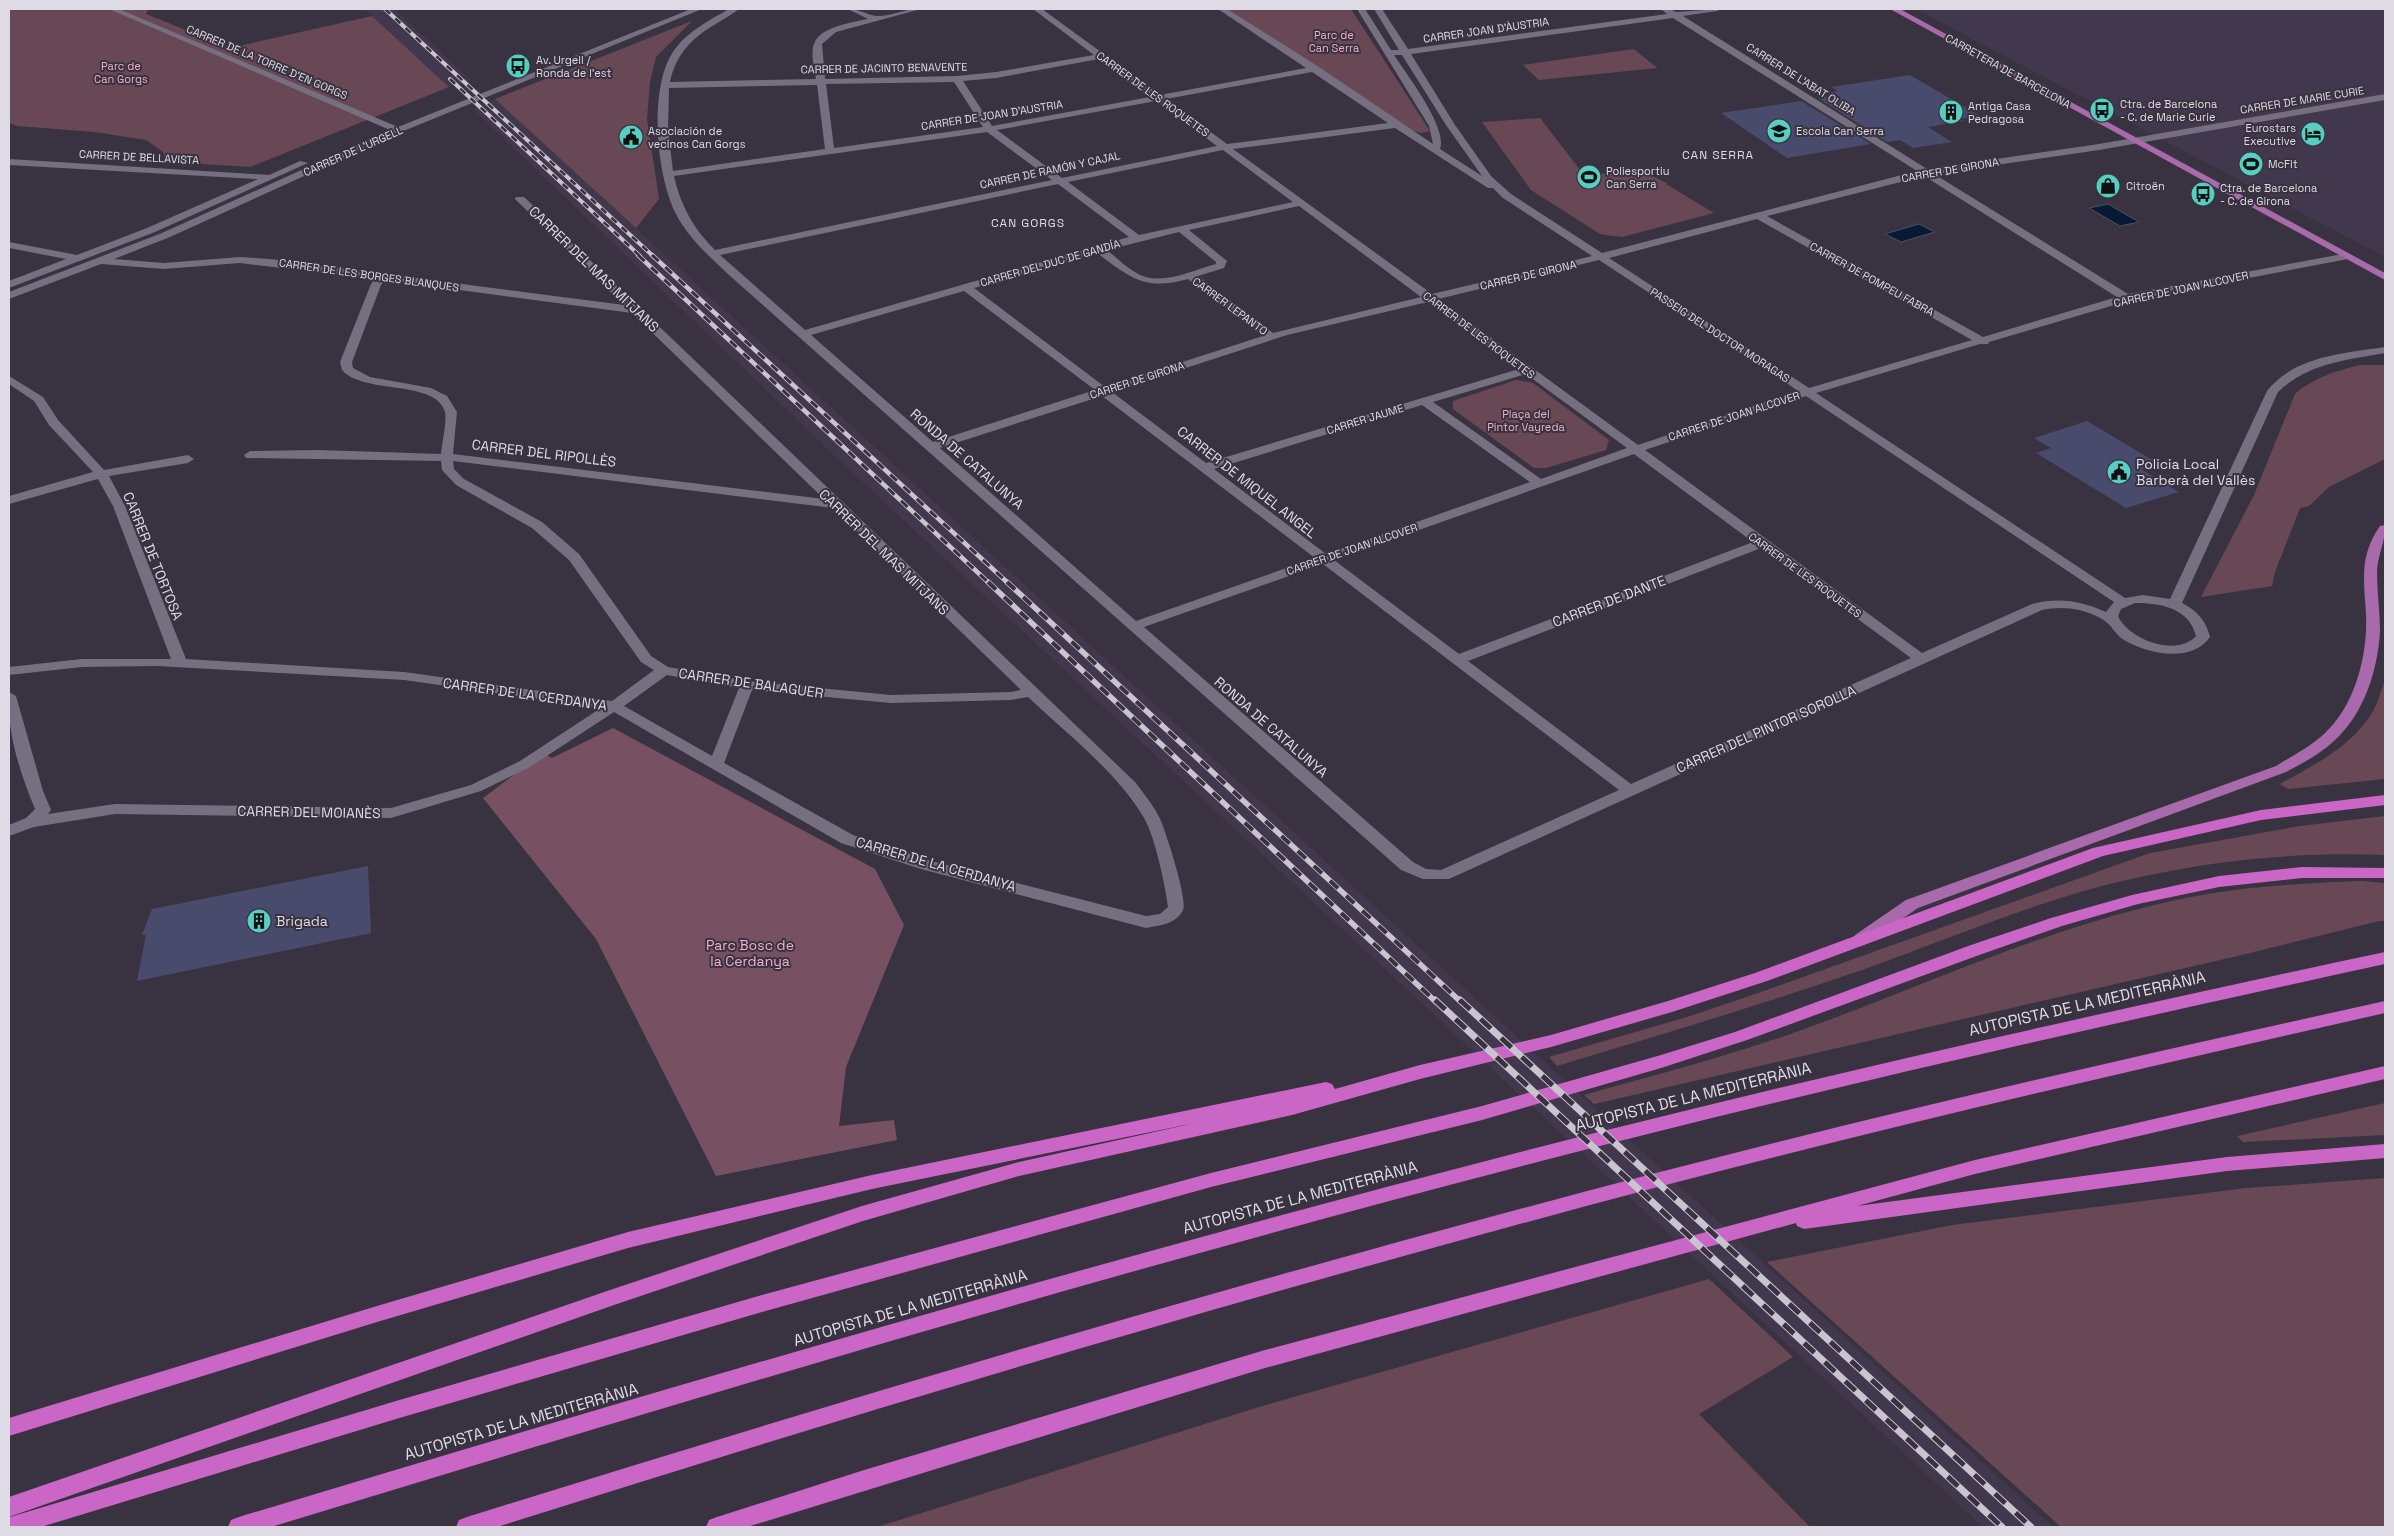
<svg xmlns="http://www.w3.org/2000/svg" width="2394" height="1536" font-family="'Space Grotesk',sans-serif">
<rect width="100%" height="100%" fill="#393341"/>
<!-- built -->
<path fill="#42384d" d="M 365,9 L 394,9 L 471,80 L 449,87 Z
M 1916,9 L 2385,9 L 2385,257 L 2171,144 Z
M 495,99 L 1818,1313 L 2053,1527 L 1983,1527 L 836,457 L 473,109 Z"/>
<!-- green -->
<path fill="#694856" d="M 9,9 L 148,9 L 146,14 L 230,48 L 372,16 L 449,87 L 250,167 L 168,162 L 163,152 L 146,140 L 95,132 L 17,126 L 9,123 Z
M 1227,9 L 1351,9 L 1430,131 L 1421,133 L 1408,129 Z
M 692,21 L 656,57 L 650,82 L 647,119 L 659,199 L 636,228 L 495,99 Z
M 1634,49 L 1657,68 L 1539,80 L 1523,65 Z
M 1540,118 L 1584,175 L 1642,171 L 1667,183 L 1666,184 L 1714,213 L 1622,237 L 1600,234 L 1531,190 L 1482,122 Z
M 2360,365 L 2385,365 L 2385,459 L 2329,487 L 2309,506 L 2300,508 L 2275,572 L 2272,586 L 2201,597 L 2254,495 L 2295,394 C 2314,377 2336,371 2360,365 Z
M 1516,380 L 1533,383 L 1609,440 L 1606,450 L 1546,468 L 1534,468 L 1453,409 L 1453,401 Z
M 2385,680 L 2385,779 L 2288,789 L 2280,784 C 2314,765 2351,747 2372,713 C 2378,703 2381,690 2385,680 Z
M 2385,816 L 2385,855 C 2304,852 2221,859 2140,877 C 2045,897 1954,937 1862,970 C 1761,1005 1659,1035 1557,1066 L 1549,1057 L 1687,1017 L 1764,991 L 2150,853 L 2300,826 Z
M 2362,881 L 2385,883 L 2385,921 L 2379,921 L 2246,954 L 1594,1104 L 1584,1095 C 1656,1075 1729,1056 1799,1031 C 1930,984 2058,922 2196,896 C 2251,886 2306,883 2362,881 Z
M 2385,1103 L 2385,1135 L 2243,1142 L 2237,1136 Z
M 2385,1178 L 2385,1527 L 2061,1527 L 1767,1262 L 1952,1225 L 2247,1188 Z
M 1709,1279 L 1793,1357 L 1699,1414 L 1810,1527 L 877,1527 L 1259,1407 Z"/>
<!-- forest -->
<path fill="#775161" d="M 613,728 L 875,869 L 904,925 L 846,1067 L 839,1126 L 894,1120 L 897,1140 L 716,1176 L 596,939 L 483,798 L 543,753 L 552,758 Z"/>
<!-- water -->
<path fill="#081933" stroke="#485368" d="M 2108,204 L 2139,222 L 2120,226 L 2089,208 Z
M 1919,224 L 1935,232 L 1901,242 L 1885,234 Z"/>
<!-- building -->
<path fill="#494b6c" d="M 1910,75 L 1980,116 L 1960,119 L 1964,121 L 1928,127 L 1952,142 L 1913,148 L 1900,140 L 1887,142 L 1818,98 L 1829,96 L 1824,93 L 1838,91 L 1831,87 Z
M 1801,101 L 1871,144 L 1787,158 L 1721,113 Z
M 2087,421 L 2159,464 L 2141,469 L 2179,492 L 2126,508 L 2036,453 L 2051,448 L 2034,438 Z
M 368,866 L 371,933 L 137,981 L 146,935 L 142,935 L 152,909 Z"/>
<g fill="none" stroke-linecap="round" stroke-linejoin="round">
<!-- minor -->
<path fill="#766f7f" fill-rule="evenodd" d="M 109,9 L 119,9 L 398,127 L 691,9 L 702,9 L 401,132 L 170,237 L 114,259 L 164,263 L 240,257 L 270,259 L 624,305 L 515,199 L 516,197 L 524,197 L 1135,782 C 1144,794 1155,807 1161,821 C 1166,833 1188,900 1183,910 C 1175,925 1160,925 1146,928 L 921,869 L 841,843 L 614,712 L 530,767 L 481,791 L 391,818 L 115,814 L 34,827 L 9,836 L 9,825 L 26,818 L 35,809 C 20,773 6,730 9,692 L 16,696 L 43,791 L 51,810 L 48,814 L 115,804 L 391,808 L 471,785 L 520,761 L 601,708 L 404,680 L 157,666 L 82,667 L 9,675 L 9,667 L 82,659 L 171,659 L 113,506 L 98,479 L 9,504 L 9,496 L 93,472 L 49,425 L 34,401 L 9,384 L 9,376 L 43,397 L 58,420 L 104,470 L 188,455 L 194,459 L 188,463 L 109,476 L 125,506 L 186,659 L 404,672 L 612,701 L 654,670 L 641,662 L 569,560 L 532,528 L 456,485 L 442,470 L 441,461 L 246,458 L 244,455 L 250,451 L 318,450 L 441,454 C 442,443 447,421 445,412 C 436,379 364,395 342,370 L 340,362 L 371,284 L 375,279 L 240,263 L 164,269 L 101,264 L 9,299 L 9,292 L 162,233 L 390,130 ZM 385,280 L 632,313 L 824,499 L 453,454 L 457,412 L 447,396 L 431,388 L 370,377 L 353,368 L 352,362 L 381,285 ZM 453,461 L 833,508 L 1021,690 L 1011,692 L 891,695 L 747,681 L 668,667 L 651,656 L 579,554 L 542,522 L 464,479 L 454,469 ZM 667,675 L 739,688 L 712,756 L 624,706 ZM 752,690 L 891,703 L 1011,700 L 1028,697 C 1067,734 1117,772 1144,818 C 1155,837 1165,884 1168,907 L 1160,914 L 1146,916 L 931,861 L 853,835 L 724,763 Z
M 729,9 L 739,9 C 733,14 725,18 719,22 C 694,36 676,53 670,82 L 816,79 C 815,69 810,54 814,44 C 819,27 853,22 868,19 L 848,9 C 860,9 869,16 878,16 C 893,16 906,8 921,9 L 836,32 L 822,44 L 825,79 L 957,76 L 996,72 L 1094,55 L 1033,9 L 1042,9 L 1160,95 L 1306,68 L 1218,9 L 1227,9 L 1319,67 L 1433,144 L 1429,126 L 1357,9 L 1365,9 L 1391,50 L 1399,50 L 1374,9 L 1382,9 L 1408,49 L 1667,14 L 1661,9 L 1670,9 L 1676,12 L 1721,9 L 1717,11 L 1683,16 L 1927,169 L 2099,144 L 2385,94 L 2385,100 L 2099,150 L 1934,174 L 2128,294 L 2348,253 L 2353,256 L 2348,259 L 2128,301 L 1989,342 L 1988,344 L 1980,344 L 1816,393 L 2125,598 L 2143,595 L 2170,599 L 2267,391 C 2294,356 2345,353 2385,347 L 2385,353 C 2346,360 2308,363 2278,392 L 2182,603 C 2197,611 2206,620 2210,637 C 2191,664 2145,654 2121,638 C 2115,633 2111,625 2105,621 C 2088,609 2062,605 2042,610 L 1449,879 L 1423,879 L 1401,870 L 729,275 C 709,256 687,237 675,212 C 656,173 648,85 675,49 C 688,31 710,20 729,9 ZM 1673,18 L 1917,171 L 1602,253 L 1511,194 L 1491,176 L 1455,125 L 1411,54 ZM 1394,55 L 1402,55 L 1446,125 L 1482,176 L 1440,149 C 1448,128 1407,75 1394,55 ZM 1099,59 L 1150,97 L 992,126 L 963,81 L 996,78 ZM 1312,72 L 1388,123 L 1227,144 L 1166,99 ZM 954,82 L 983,127 L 834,148 L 826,84 ZM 817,85 L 825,149 L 673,171 L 668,130 L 669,88 ZM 1156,101 L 1217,146 L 1062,178 L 997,130 ZM 1395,128 L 1488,188 L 1493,188 L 1503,198 L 1592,256 L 1432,294 L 1233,149 ZM 987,132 L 1052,180 L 715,250 C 693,228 681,206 674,176 ZM 1223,150 L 1293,202 L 1139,235 L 1068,182 ZM 1924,176 L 2117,297 L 1983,337 L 1767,216 ZM 1058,184 L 1129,237 L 805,330 L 720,255 ZM 1299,206 L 1421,297 L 1273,333 L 1198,276 L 1224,268 L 1227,261 L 1189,230 ZM 1757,219 L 1972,340 L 1809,388 L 1609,258 ZM 1179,232 L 1216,262 L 1216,264 C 1194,270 1168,283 1146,277 C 1132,273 1118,259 1107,250 ZM 1097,253 C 1131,278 1144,291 1188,279 L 1263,336 L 1105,387 L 974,288 ZM 1599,260 L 1788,384 L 1798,391 L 1638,445 L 1438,299 ZM 964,291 L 1095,390 L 933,442 L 811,335 ZM 1428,302 L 1519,369 L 1206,463 L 1112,392 L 1287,335 ZM 1526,374 L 1627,448 L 1541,479 L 1433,402 ZM 1102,396 L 1315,558 L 1136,621 L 940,448 ZM 1806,396 L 2114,602 L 2106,612 C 2081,601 2059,597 2032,604 L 1922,653 L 1645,450 ZM 1422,405 L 1530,482 L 1326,554 L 1214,469 ZM 1634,454 L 1753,542 L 1459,654 L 1334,560 ZM 1761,548 L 1911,658 L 1631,784 L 1468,661 ZM 1323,564 L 1619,790 L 1441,870 L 1426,869 L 1413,862 L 1144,627 ZM 2135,603 C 2161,603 2189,608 2196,636 C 2176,658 2128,639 2118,616 L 2121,609 Z
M 9,159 L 269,175 L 300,161 L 308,163 L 155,232 L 9,288 L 9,281 L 66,259 L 9,248 L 9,242 L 77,255 L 147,228 L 258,179 L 9,165 Z"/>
<!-- major -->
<path fill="#a86aaa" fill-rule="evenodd" d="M 1890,9 L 1900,9 L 2385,273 L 2385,280 Z
M 2385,525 C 2386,541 2377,556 2377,573 C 2377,592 2380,611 2380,631 C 2378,670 2364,714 2334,741 C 2320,754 2303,763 2286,772 L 1918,908 L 1867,943 L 1861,945 L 1855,943 L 1853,939 L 1855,935 L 1906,900 L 2276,766 C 2292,756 2310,747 2324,734 C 2355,706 2368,655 2366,614 C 2364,580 2359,556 2380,526 Z"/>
<!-- highway -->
<path fill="#ca67c6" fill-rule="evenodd" d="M 2385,795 L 2385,805 L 2261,820 L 2103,856 L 1767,981 L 1672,1012 L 1551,1047 L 1420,1079 L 1292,1115 L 1019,1176 L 863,1221 L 614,1305 L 9,1517 L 9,1497 L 610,1290 L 862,1206 L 1019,1162 L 1195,1123 L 872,1189 L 628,1248 L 377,1322 L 9,1436 L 9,1418 L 377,1306 L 628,1232 L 872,1175 L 1326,1082 L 1332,1084 L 1335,1089 L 1420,1065 L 1551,1035 L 1668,1001 L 1755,973 L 2093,848 L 2261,810 Z
M 2302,867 L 2385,868 L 2385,878 L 2302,878 L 2219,887 L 2138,904 L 2062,926 L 1982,954 L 1747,1040 L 1661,1068 L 1482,1120 L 1211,1187 L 762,1312 L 396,1419 L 41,1527 L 9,1527 L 10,1517 L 396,1401 L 762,1295 L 1211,1173 L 1482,1106 L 1661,1055 L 1735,1032 L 1971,945 L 2051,918 L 2132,895 L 2219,876 Z
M 2385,952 L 2385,964 C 2091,1028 1798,1094 1507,1170 C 1092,1278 681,1402 271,1527 L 228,1527 L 231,1520 L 239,1517 C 659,1390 1080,1266 1505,1156 C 1796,1081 2090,1015 2385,952 Z
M 2385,1001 L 2385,1013 C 2142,1068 1899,1124 1658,1187 C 1268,1290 882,1405 497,1527 L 456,1527 L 459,1520 L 467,1517 C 861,1394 1257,1277 1656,1173 C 1898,1110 2141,1055 2385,1001 Z
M 2385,1066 L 2385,1079 L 1975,1174 L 1857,1206 L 2227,1157 L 2385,1144 L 2385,1158 L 2227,1171 L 1804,1229 L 1797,1226 L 1796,1223 L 1265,1368 L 747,1527 L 706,1527 L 709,1520 L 717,1517 L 861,1471 L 1265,1350 L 1975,1160 Z"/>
<defs>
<path id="rail-far3" d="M 385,9 L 653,256
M 450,79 L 640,256"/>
<path id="rail-far2" d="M 638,255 L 989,583
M 652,255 L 1008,583"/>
<path id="rail-far1" d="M 988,582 L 1436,1002
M 1007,582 L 1461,1002"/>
<path id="rail" d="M 1435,1000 L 2002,1527
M 1460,1000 L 2031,1527"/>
</defs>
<!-- rail-far3 casing -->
<use href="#rail-far3" stroke="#c9c5ce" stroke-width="4"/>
<!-- rail-far2 casing -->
<use href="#rail-far2" stroke="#c9c5ce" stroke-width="4.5"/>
<!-- rail-far1 casing -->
<use href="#rail-far1" stroke="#c9c5ce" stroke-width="5.5"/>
<!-- rail casing -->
<use href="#rail" stroke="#c9c5ce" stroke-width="7"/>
<!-- rail-far3 -->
<use href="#rail-far3" stroke="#393341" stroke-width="2.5" stroke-dasharray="7" stroke-linecap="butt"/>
<!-- rail-far2 -->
<use href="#rail-far2" stroke="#393341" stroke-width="3" stroke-dasharray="9" stroke-linecap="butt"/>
<!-- rail-far1 -->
<use href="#rail-far1" stroke="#393341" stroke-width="4" stroke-dasharray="11" stroke-linecap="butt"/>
<!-- rail -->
<use href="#rail" stroke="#393341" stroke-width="5" stroke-dasharray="14" stroke-linecap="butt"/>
</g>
<!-- icons -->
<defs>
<symbol id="bus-disc" viewBox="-11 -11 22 22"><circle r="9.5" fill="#56cec2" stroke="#393341"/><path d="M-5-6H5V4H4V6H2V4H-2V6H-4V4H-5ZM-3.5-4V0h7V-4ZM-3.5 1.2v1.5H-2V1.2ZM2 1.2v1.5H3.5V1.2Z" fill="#111"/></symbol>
<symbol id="building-disc" viewBox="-11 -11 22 22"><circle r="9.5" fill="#56cec2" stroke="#393341"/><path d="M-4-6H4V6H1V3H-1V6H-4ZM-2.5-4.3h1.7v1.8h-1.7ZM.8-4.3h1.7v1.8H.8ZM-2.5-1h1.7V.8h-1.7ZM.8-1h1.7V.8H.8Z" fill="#111"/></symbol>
<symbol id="school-disc" viewBox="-11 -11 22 22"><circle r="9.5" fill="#56cec2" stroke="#393341"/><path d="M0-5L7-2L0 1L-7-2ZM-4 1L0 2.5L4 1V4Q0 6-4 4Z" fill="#111"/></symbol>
<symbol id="hotel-disc" viewBox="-11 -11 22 22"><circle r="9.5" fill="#56cec2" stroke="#393341"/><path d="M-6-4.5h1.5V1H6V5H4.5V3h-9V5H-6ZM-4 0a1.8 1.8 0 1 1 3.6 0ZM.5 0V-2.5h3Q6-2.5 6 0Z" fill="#111"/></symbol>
<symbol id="civic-disc" viewBox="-11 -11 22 22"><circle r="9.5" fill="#56cec2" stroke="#393341"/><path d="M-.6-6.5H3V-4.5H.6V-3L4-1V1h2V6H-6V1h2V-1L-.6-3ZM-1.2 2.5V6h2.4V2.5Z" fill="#111"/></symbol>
<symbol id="stadium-disc" viewBox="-11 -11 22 22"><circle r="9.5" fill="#56cec2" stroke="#393341"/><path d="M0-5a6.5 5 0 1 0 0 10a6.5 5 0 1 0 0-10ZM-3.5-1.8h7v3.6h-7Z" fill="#111"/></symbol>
<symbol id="shop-disc" viewBox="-11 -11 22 22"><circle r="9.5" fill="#56cec2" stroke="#393341"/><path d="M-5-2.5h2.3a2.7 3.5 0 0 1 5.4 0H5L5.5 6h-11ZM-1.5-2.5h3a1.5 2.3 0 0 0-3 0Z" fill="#111"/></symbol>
</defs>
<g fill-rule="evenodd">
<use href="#bus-disc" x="504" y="52" width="28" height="28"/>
<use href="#bus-disc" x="2088" y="96" width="28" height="28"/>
<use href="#building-disc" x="1937" y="98" width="28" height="28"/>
<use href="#school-disc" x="1765" y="117" width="28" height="28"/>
<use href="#hotel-disc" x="2299" y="120" width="28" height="28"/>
<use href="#civic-disc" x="617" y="123" width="28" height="28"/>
<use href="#stadium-disc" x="2237" y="150" width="28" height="28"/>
<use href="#stadium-disc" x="1575" y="163" width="28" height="28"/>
<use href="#shop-disc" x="2094" y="172" width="28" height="28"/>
<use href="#bus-disc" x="2189" y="180" width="28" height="28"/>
<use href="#civic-disc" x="2105" y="458" width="28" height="28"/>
<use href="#building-disc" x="245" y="907" width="28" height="28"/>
</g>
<g text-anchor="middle" stroke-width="4" stroke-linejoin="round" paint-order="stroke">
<!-- far-street labels -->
<g font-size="11" fill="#dfdbe4" stroke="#393341">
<text transform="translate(1486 30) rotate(-8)" y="4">CARRER JOAN D'ÀUSTRIA</text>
<text transform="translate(267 62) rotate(23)" y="4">CARRER DE LA TORRE D'EN GORGS</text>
<text transform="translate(884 68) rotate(-1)" y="4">CARRER DE JACINTO BENAVENTE</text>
<text transform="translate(2008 71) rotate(29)" y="4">CARRETERA DE BARCELONA</text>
<text transform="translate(1801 79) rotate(32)" y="4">CARRER DE L'ABAT OLIBA</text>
<text transform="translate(1153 94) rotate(36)" y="4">CARRER DE LES ROQUETES</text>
<text transform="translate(2302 100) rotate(-9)" y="4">CARRER DE MARIE CURIE</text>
<text transform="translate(992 115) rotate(-9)" y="4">CARRER DE JOAN D'AUSTRIA</text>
<text transform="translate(353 151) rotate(-24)" y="4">CARRER DE L'URGELL</text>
<text transform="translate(139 157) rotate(3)" y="4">CARRER DE BELLAVISTA</text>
<text transform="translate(1050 170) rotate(-12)" y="4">CARRER DE RAMÓN Y CAJAL</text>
<text transform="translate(1950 170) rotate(-10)" y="4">CARRER DE GIRONA</text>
<text transform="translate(1050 263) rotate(-16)" y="4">CARRER DEL DUC DE GANDÍA</text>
<text transform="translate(369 275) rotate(8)" y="4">CARRER DE LES BORGES BLANQUES</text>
<text transform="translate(1528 275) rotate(-13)" y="4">CARRER DE GIRONA</text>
<text transform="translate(1872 279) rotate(29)" y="4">CARRER DE POMPEU FABRA</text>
<text transform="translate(2181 289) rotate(-12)" y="4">CARRER DE JOAN ALCOVER</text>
<text transform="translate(1230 306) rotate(36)" y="4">CARRER LEPANTO</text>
<text transform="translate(1479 335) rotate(37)" y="4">CARRER DE LES ROQUETES</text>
<text transform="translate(1720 335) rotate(33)" y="4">PASSEIG DEL DOCTOR MORAGAS</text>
<text transform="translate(1137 380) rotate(-18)" y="4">CARRER DE GIRONA</text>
<text transform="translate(1734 416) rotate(-18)" y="4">CARRER DE JOAN ALCOVER</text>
<text transform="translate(1365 419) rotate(-17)" y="4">CARRER JAUME</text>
<text transform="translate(1352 549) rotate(-19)" y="4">CARRER DE JOAN ALCOVER</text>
<text transform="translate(1805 575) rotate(36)" y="4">CARRER DE LES ROQUETES</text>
</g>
<!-- far-park labels -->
<g font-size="11" fill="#f2afcb" stroke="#393341">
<text x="1334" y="39">Parc de<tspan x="1334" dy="13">Can Serra</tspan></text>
<text x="121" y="70">Parc de<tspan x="121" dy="13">Can Gorgs</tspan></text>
<text x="1526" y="418">Plaça del<tspan x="1526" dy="13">Pintor Vayreda</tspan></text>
</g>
<!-- far-poi labels -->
<g font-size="11" fill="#dfdbe4" stroke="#393341" text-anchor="start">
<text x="536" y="64">Av. Urgell /<tspan x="536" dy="13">Ronda de l'est</tspan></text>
<text x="2120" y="108">Ctra. de Barcelona<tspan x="2120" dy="13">- C. de Marie Curie</tspan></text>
<text x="1968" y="110">Antiga Casa<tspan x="1968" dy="13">Pedragosa</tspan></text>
<text x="2296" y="132" text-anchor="end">Eurostars<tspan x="2296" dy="13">Executive</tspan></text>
<text x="648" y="135">Asociación de<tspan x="648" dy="13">vecinos Can Gorgs</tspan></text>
<text x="1796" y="135">Escola Can Serra</text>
<text x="2268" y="168">McFit</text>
<text x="1606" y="175">Poliesportiu<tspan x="1606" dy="13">Can Serra</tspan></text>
<text x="2126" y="190">Citroën</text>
<text x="2220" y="192">Ctra. de Barcelona<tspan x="2220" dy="13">- C. de Girona</tspan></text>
</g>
<!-- far-neighbourhood labels -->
<g font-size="12" letter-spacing="1" fill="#dfdbe4" stroke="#393341">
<text x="1718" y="159">CAN SERRA</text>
<text x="1028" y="227">CAN GORGS</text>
</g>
<!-- street labels -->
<g font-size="14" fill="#dfdbe4" stroke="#393341">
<text transform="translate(594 269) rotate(44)" y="5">CARRER DEL MAS MITJANS</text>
<text transform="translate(544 453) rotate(7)" y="5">CARRER DEL RIPOLLÈS</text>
<text transform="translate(967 459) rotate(41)" y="5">RONDA DE CATALUNYA</text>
<text transform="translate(1247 482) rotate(38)" y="5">CARRER DE MIQUEL ANGEL</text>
<text transform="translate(884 552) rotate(44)" y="5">CARRER DEL MAS MITJANS</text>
<text transform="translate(153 556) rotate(68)" y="5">CARRER DE TORTOSA</text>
<text transform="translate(1609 601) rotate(-21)" y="5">CARRER DE DANTE</text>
<text transform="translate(751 683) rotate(8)" y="5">CARRER DE BALAGUER</text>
<text transform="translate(525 694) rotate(8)" y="5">CARRER DE LA CERDANYA</text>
<text transform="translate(1271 727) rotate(41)" y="5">RONDA DE CATALUNYA</text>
<text transform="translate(1766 729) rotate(-24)" y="5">CARRER DEL PINTOR SOROLLA</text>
<text transform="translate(309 812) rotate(1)" y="5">CARRER DEL MOIANÈS</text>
<text transform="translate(936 864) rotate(16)" y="5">CARRER DE LA CERDANYA</text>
</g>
<!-- poi labels -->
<g font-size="14" fill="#dfdbe4" stroke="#393341" text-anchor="start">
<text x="2136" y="469">Policia Local<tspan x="2136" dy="16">Barberà del Vallès</tspan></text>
<text x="276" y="926">Brigada</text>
</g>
<!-- park labels -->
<g font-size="14" fill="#f2afcb" stroke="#393341">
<text x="750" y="950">Parc Bosc de<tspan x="750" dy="16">la Cerdanya</tspan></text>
</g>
<!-- near-street labels -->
<g font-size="16" fill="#dfdbe4" stroke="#393341">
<text transform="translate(2087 1003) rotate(-13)" y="6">AUTOPISTA DE LA MEDITERRÀNIA</text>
<text transform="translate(1693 1096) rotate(-14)" y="6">AUTOPISTA DE LA MEDITERRÀNIA</text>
<text transform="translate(1300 1197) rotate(-15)" y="6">AUTOPISTA DE LA MEDITERRÀNIA</text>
<text transform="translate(910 1307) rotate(-16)" y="6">AUTOPISTA DE LA MEDITERRÀNIA</text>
<text transform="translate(521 1421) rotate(-16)" y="6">AUTOPISTA DE LA MEDITERRÀNIA</text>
</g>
</g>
<!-- border -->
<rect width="2394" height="1536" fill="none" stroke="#dfdbe4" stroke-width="20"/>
</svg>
